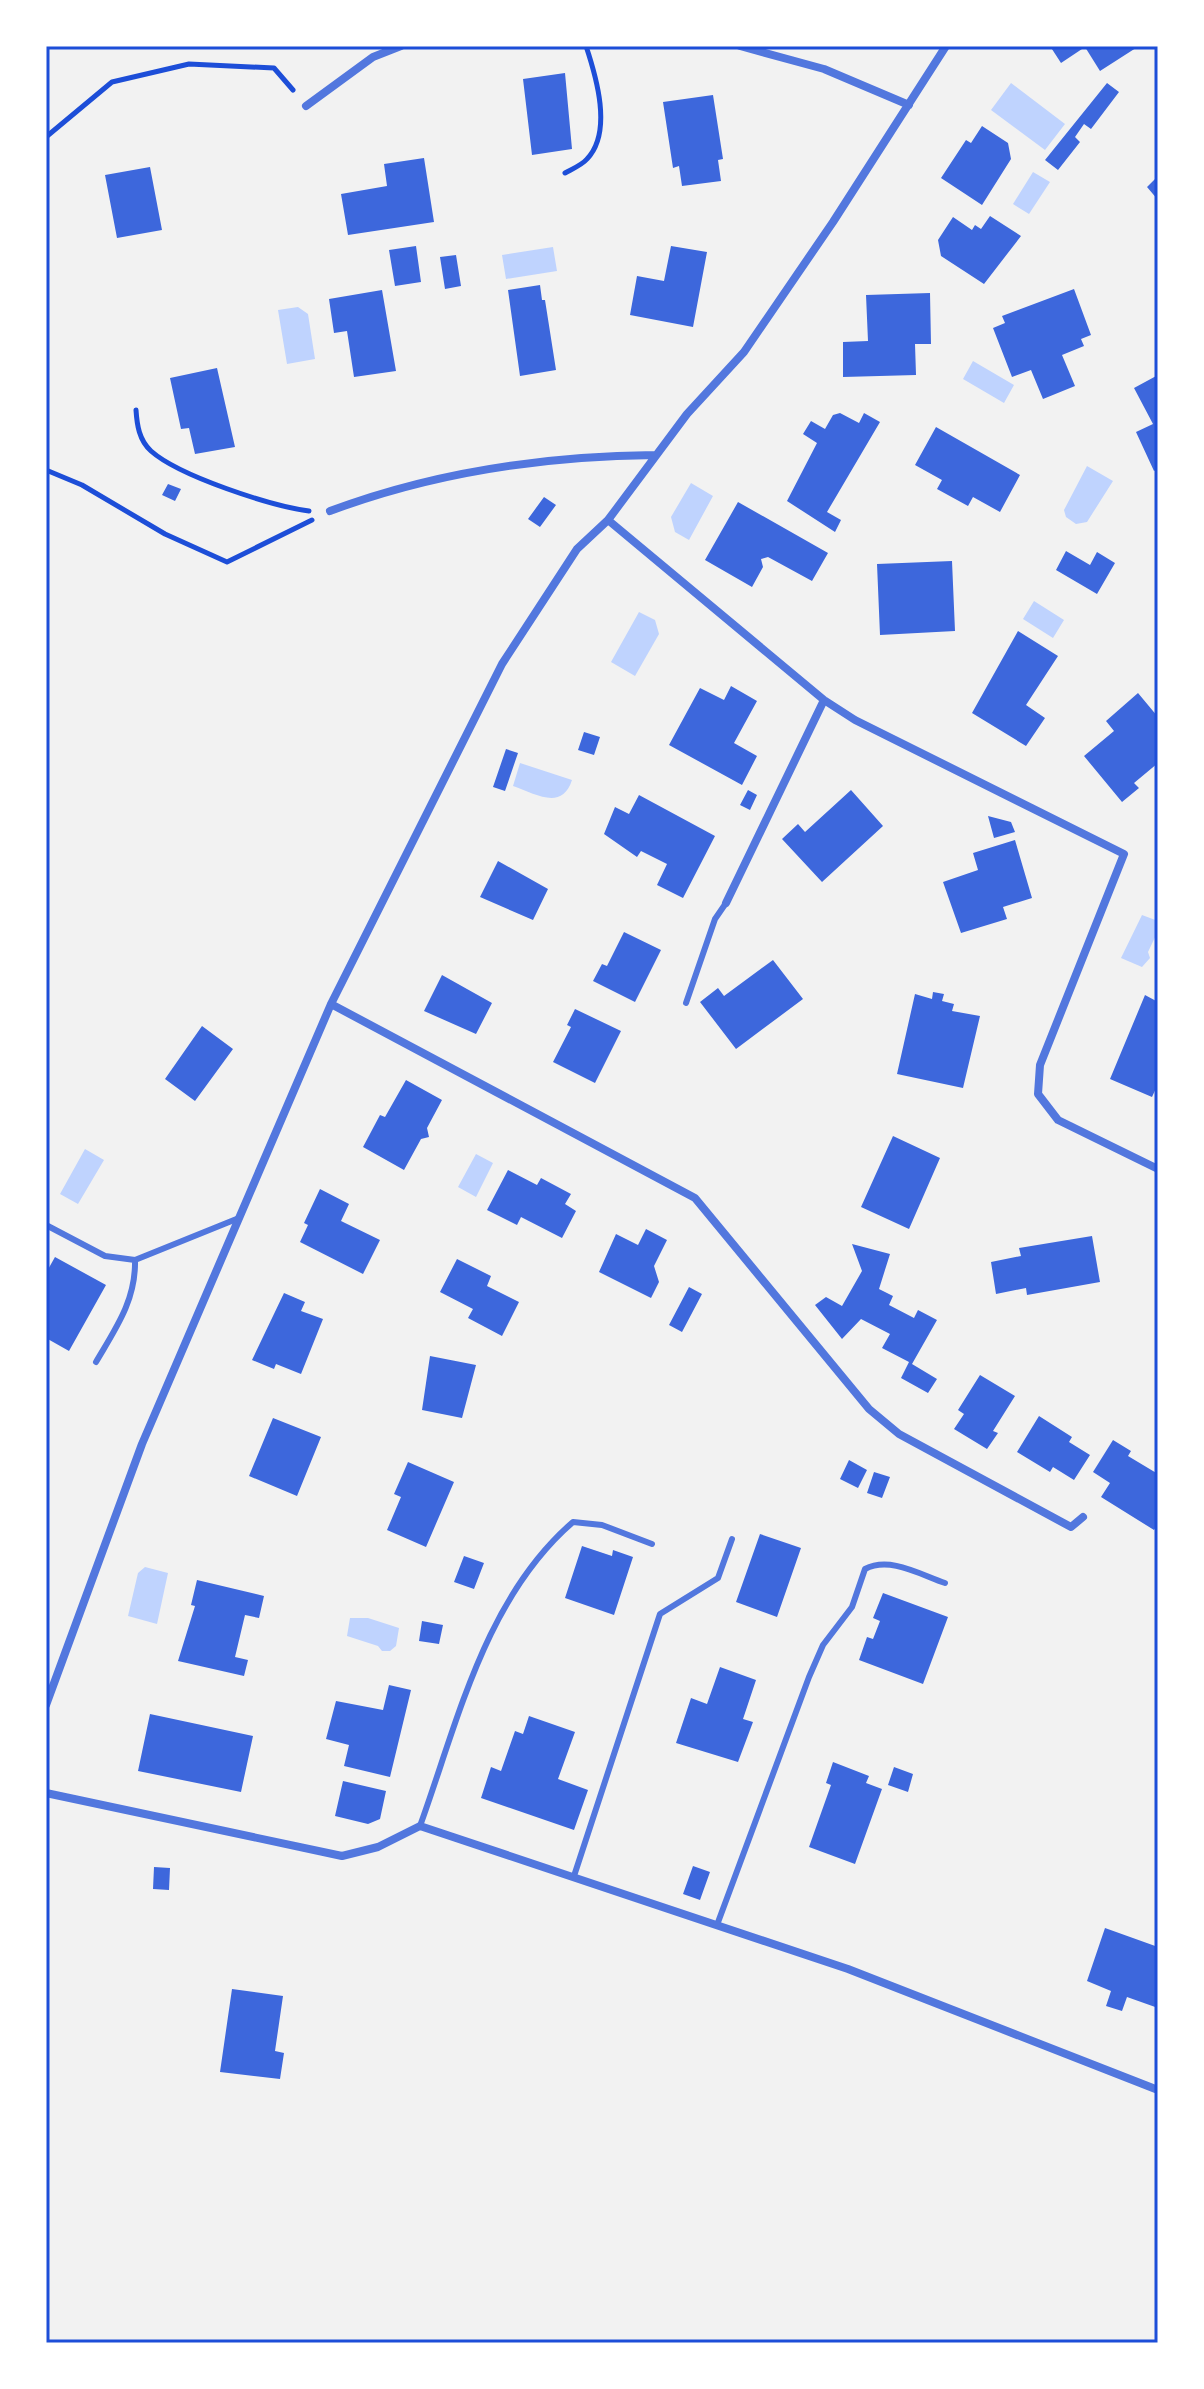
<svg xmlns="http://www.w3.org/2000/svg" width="1204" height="2389" font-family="Bitter,serif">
<rect width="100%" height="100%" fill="#f2f2f2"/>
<!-- water -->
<path fill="#bfd3fe" d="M 1011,83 L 1065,124 L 1045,150 L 991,110 Z
M 1033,172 L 1050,182 L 1029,214 L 1013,204 Z
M 553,247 L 557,271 L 506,279 L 502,255 Z
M 298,307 L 308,314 L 315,359 L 287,364 L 278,310 Z
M 973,361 L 1014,385 L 1004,403 L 963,379 Z
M 1087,466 L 1113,481 L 1087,522 L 1076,524 L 1066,517 L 1064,510 Z
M 691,483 L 713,496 L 689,540 L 675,532 L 671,517 Z
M 1034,601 L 1064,620 L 1053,638 L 1023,619 Z
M 639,612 L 655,620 L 659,634 L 635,676 L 611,662 Z
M 520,763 L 572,780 C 562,811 536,794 513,786 Z
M 1142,915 L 1158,921 L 1158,931 L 1148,952 L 1150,958 L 1142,967 L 1121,958 Z
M 85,1149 L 104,1160 L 78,1204 L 60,1194 Z
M 476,1154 L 493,1163 L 476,1197 L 458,1187 Z
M 145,1567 L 168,1573 L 157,1624 L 128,1616 L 138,1573 Z
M 350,1618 L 368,1618 L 399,1628 L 396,1646 L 390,1651 L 382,1651 L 378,1646 L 347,1636 Z"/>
<!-- building -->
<path fill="#3d67dc" d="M 1050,46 L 1139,46 L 1100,71 L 1085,47 L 1061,63 Z
M 565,73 L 572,149 L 532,155 L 523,79 Z
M 1107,83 L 1119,92 L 1091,129 L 1084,124 L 1075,137 L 1080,142 L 1058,170 L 1045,160 Z
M 713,95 L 723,159 L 718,160 L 721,181 L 682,186 L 679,166 L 673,168 L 663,102 Z
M 982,126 L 1008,143 L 1011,159 L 982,205 L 941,178 L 966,140 L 971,143 Z
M 424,158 L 434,222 L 348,235 L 341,194 L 387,186 L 384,164 Z
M 150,167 L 162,230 L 117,238 L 105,175 Z
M 1158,176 L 1158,200 L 1147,187 Z
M 990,216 L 1021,236 L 984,284 L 941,256 L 938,240 L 953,217 L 972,230 L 975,225 L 981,229 Z
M 416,246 L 421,282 L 395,286 L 389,250 Z
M 671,246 L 707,252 L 693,327 L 630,315 L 637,276 L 664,281 Z
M 456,255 L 461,286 L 445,289 L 440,257 Z
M 540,285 L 542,300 L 545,300 L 556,370 L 520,376 L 508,290 Z
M 1074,289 L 1091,335 L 1081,339 L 1084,346 L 1062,355 L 1075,386 L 1043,399 L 1031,370 L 1012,377 L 993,328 L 1005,323 L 1002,316 Z
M 382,290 L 396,371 L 354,377 L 347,331 L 334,333 L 329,299 Z
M 930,293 L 931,344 L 915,344 L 916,375 L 843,377 L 843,342 L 868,341 L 866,295 Z
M 217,368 L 235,447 L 195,454 L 189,428 L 181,429 L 170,378 Z
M 1158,375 L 1158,469 L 1154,471 L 1136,432 L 1153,424 L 1134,388 Z
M 840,413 L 859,423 L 864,413 L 880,422 L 827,512 L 841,520 L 835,532 L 787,501 L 817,443 L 803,434 L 811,421 L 825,429 L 833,415 Z
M 936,427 L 1020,475 L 1000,512 L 973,497 L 968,506 L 937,489 L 942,480 L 915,465 Z
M 168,484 L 181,489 L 175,501 L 162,495 Z
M 544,497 L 556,505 L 540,527 L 528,519 Z
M 738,502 L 828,553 L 812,581 L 768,557 L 761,559 L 763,567 L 752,587 L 705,560 Z
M 1066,551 L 1090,565 L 1097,552 L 1115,563 L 1097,594 L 1056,570 Z
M 952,561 L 955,631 L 880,635 L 877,564 Z
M 1018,631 L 1058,656 L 1026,705 L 1045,718 L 1026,746 L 972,713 Z
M 731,686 L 757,701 L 734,743 L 757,756 L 742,785 L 669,745 L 700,688 L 724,700 Z
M 1138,693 L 1158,717 L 1158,749 L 1155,751 L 1158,763 L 1134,783 L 1139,788 L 1122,802 L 1084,756 L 1114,731 L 1106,721 Z
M 584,732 L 600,737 L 594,755 L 578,750 Z
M 506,749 L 518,753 L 505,791 L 493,787 Z
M 748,790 L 757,795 L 750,810 L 740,805 Z
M 851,790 L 883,826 L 822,882 L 782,839 L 798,824 L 805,832 Z
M 639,795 L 715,836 L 683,898 L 657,885 L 667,864 L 641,851 L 637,857 L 604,834 L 615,807 L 629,814 Z
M 988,816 L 1011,822 L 1015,832 L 994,838 Z
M 1015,840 L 1032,898 L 1003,907 L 1007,919 L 961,933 L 943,882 L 978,870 L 973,853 Z
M 498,861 L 548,889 L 533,920 L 480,897 Z
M 624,932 L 661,950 L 635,1002 L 593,981 L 602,964 L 607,966 Z
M 773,960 L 803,999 L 736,1049 L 700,1002 L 718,988 L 724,996 Z
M 442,975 L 492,1003 L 476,1034 L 424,1011 Z
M 933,992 L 944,994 L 942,1001 L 954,1004 L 952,1011 L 980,1016 L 963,1088 L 897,1074 L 915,994 L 932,999 Z
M 1145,995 L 1158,1002 L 1158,1084 L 1152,1097 L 1110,1079 Z
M 575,1009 L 621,1031 L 595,1083 L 553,1062 L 571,1027 L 567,1025 Z
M 202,1026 L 233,1049 L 195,1101 L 165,1079 Z
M 406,1080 L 442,1100 L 427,1128 L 429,1137 L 421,1139 L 404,1170 L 363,1147 L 380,1115 L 385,1117 Z
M 893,1136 L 940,1158 L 909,1229 L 861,1207 Z
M 508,1170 L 537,1185 L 541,1178 L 571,1194 L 565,1204 L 576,1211 L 562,1238 L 521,1217 L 517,1225 L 487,1210 Z
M 320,1189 L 349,1204 L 341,1221 L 380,1240 L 363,1274 L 300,1242 L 308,1225 L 304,1223 Z
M 646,1229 L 667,1240 L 654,1266 L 659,1282 L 651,1298 L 599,1272 L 616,1234 L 638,1245 Z
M 1092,1236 L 1100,1282 L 1027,1295 L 1026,1288 L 996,1294 L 991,1262 L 1021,1256 L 1019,1248 Z
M 852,1244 L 890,1254 L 879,1289 L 893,1296 L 889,1305 L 914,1318 L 918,1310 L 937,1320 L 912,1364 L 937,1379 L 928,1393 L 901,1378 L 909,1362 L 882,1348 L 890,1334 L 861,1319 L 842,1339 L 815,1305 L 826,1297 L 842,1306 L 862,1271 Z
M 55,1257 L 106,1285 L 69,1351 L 46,1338 L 46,1273 Z
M 457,1259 L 491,1276 L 487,1286 L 519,1302 L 502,1336 L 468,1318 L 473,1309 L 440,1292 Z
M 689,1287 L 702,1294 L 682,1332 L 669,1325 Z
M 284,1293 L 305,1302 L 301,1311 L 323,1319 L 301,1374 L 276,1364 L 274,1369 L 252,1360 Z
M 430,1356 L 476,1365 L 462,1418 L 422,1410 Z
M 980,1375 L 1015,1396 L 993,1431 L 998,1433 L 987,1449 L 954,1429 L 964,1414 L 958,1410 Z
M 1039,1416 L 1072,1437 L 1069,1442 L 1090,1455 L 1074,1480 L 1053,1467 L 1050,1472 L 1017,1452 Z
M 273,1418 L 321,1437 L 297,1496 L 249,1476 Z
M 1113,1440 L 1131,1451 L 1128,1456 L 1158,1474 L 1158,1524 L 1154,1530 L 1101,1497 L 1110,1483 L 1093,1472 Z
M 849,1460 L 867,1470 L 858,1488 L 840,1479 Z
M 408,1462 L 454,1482 L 426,1547 L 387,1530 L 401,1497 L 394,1494 Z
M 874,1472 L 890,1477 L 882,1498 L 867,1493 Z
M 760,1534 L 801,1548 L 777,1617 L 736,1602 Z
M 582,1546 L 612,1556 L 613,1550 L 633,1557 L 614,1615 L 565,1598 Z
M 464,1556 L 484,1563 L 474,1589 L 454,1582 Z
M 197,1580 L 264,1596 L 259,1618 L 245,1615 L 235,1657 L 248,1660 L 244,1676 L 178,1661 L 195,1606 L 191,1605 Z
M 883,1593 L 948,1617 L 923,1684 L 859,1660 L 867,1637 L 873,1639 L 880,1621 L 873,1618 Z
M 422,1621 L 443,1625 L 439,1644 L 419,1641 Z
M 720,1667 L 756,1680 L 743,1719 L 753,1722 L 738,1762 L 676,1743 L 691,1698 L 707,1704 Z
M 389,1685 L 411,1690 L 390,1777 L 344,1766 L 349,1745 L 326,1739 L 336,1701 L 383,1710 Z
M 150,1714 L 253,1736 L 241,1792 L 138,1771 Z
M 529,1716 L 575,1732 L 558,1779 L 588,1790 L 574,1830 L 481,1798 L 491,1767 L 501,1771 L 515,1731 L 523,1734 Z
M 833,1762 L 869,1776 L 866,1783 L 882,1789 L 855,1864 L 809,1847 L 831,1785 L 826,1783 Z
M 894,1767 L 913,1774 L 908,1792 L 888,1785 Z
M 343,1781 L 386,1791 L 380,1819 L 368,1824 L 335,1816 Z
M 693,1866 L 710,1872 L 700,1900 L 683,1894 Z
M 154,1867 L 170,1868 L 169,1890 L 153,1889 Z
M 1105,1928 L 1158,1947 L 1158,2008 L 1127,1997 L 1122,2011 L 1106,2006 L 1111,1991 L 1087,1981 Z
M 232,1989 L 283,1996 L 275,2051 L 284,2053 L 280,2079 L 220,2072 Z"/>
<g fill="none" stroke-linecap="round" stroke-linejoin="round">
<!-- path -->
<path stroke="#1d4ed8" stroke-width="5" d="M 46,137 L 112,82 L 189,64 L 274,68 L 293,90
M 565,173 C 572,169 582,165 587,159 C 613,132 596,76 586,46
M 136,410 C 137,425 139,440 151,451 C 179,476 271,506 309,511
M 46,470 L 82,485 L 165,534 L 227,562 L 312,520"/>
<!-- service -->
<path stroke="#5277de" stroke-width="6" d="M 686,1003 L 715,919 L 726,903
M 46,1225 L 105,1256 L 135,1260 L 239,1218
M 96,1362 C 116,1328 136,1300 135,1260
M 420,1826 C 458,1721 485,1598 573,1522 L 602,1525 L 652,1544
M 574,1876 L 660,1614 L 718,1578 L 732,1539
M 717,1925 L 809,1677 L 823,1645 L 852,1607 L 865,1569 C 890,1556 921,1575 945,1583"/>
<!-- minor -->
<path stroke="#5277de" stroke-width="8" d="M 740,46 L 824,69 L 909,105
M 306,106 L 373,57 L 401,46
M 330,511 C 434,472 545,456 655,455
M 608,520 L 824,700 L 855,720 L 1124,854 L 1040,1065 L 1038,1094 L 1058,1120 L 1158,1169
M 726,903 L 824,700
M 331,1004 L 695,1198 L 869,1409 L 899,1434 L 1071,1527 L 1083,1517
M 46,1705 L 142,1444 L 331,1004 L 502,664 L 577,549 L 608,520 L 687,414 L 744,352 L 833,222 L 946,46
M 46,1793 L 342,1856 L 378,1847 L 420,1826 L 848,1969 L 1158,2090"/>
</g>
<!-- border -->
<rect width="1204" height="2389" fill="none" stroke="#ffffff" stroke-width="96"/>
<rect x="48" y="48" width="1108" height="2293" fill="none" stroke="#1d4ed8" stroke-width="3"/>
</svg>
